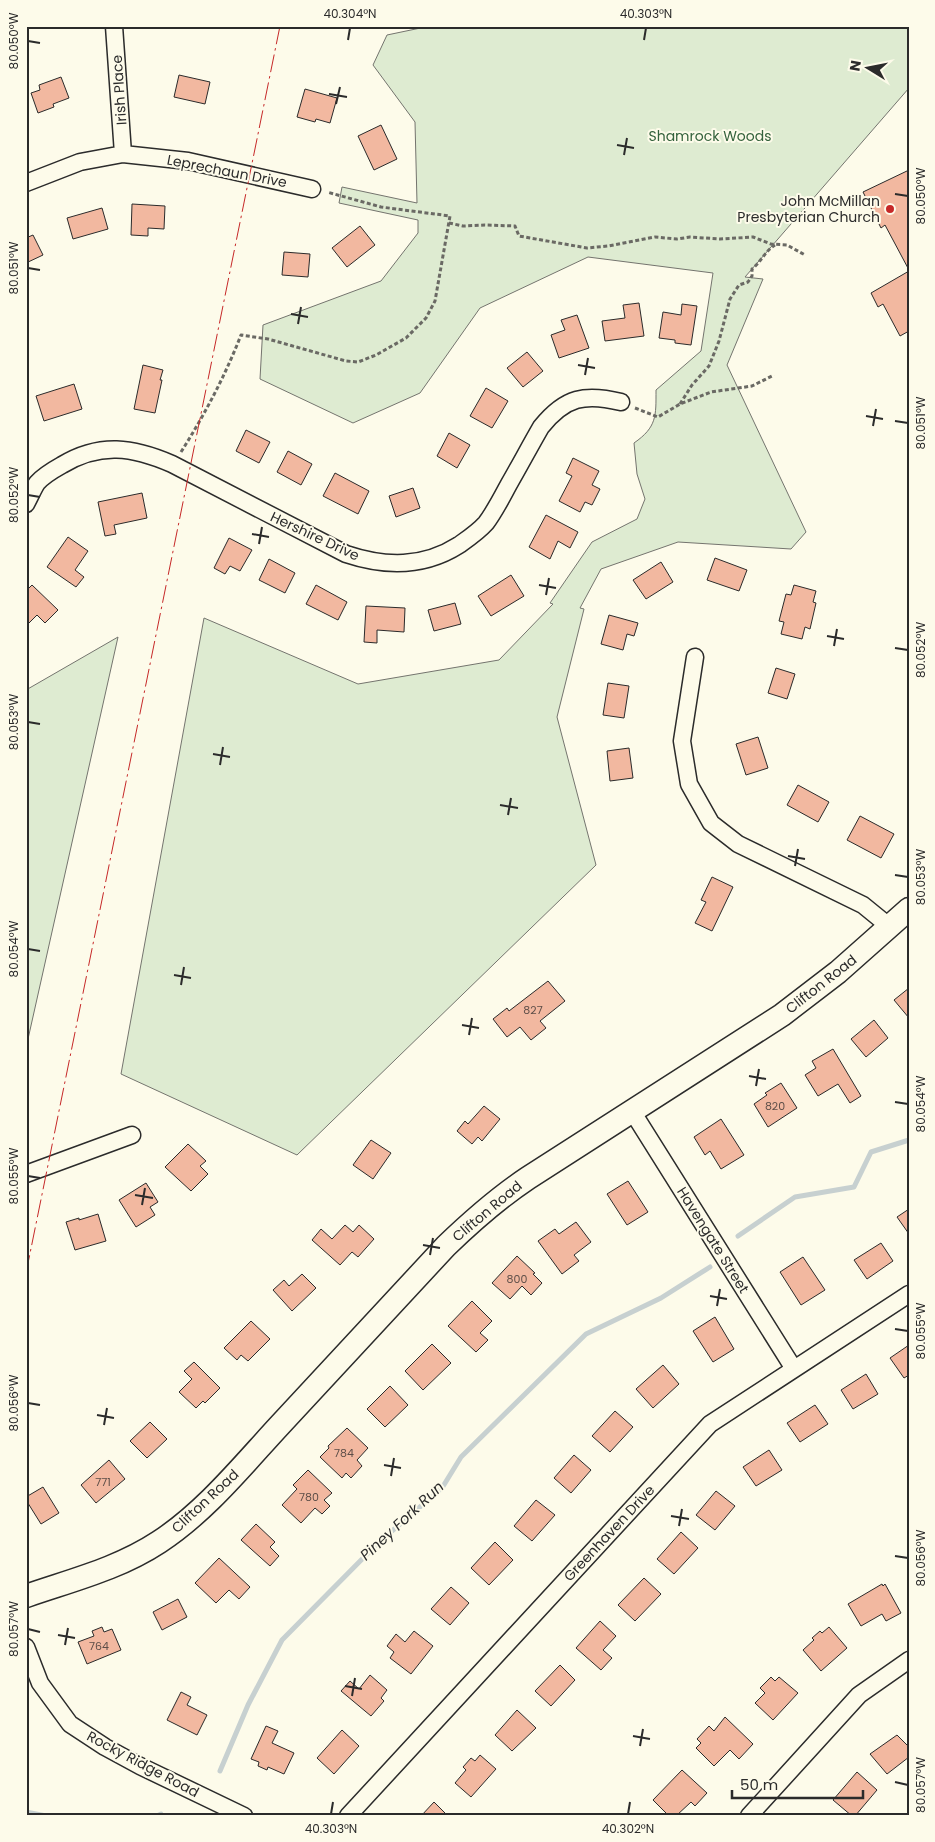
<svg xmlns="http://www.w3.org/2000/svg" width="935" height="1842" font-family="Poppins,sans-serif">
<rect width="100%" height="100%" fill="#fdfbea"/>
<!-- green -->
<path fill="#deebd1" stroke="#74746e" d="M 430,26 L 909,26 L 909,88 L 745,277 L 763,279 L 727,365 L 806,532 L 791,549 L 678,542 L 601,569 L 580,608 L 584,609 L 557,717 L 596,865 L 297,1155 L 121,1074 L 204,618 L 358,684 L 499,660 L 553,604 L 550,603 L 592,542 L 637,519 L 645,499 L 637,474 L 634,443 C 657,427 656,416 656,390 L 701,351 L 713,273 L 588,257 L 480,308 L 420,393 L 353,423 L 260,379 L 263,325 L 381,281 L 418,233 L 418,220 L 339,203 L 342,187 L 417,203 L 415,122 L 373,65 L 387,35 Z
M 118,637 L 26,1048 L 26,690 Z"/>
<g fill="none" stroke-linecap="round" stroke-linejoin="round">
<!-- stream -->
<path stroke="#c7d0d0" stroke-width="5" d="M 738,1236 L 795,1197 L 854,1187 L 871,1152 L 909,1140
M 220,1771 L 248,1705 L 282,1640 L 378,1543 L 442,1488 L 461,1457 L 586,1334 L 661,1298 L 710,1267
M 26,1812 L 46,1816
M 157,1816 L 161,1814"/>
</g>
<!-- building -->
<path fill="#f2b8a0" stroke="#2b2b2b" d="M 179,75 L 210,82 L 205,104 L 174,97 Z
M 61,77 L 69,98 L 53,104 L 54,107 L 38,113 L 31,93 L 40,90 L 39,85 Z
M 305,89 L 337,98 L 330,123 L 316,119 L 315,122 L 297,117 Z
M 381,125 L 397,159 L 374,170 L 358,136 Z
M 909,170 L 909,270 L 885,225 L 881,228 L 863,192 Z
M 132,204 L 165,206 L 164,229 L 148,228 L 148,236 L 131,235 Z
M 102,208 L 108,229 L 73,239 L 67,218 Z
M 360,226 L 375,245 L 347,267 L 332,248 Z
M 33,235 L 43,255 L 26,263 L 26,238 Z
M 284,252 L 310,254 L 308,277 L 282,275 Z
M 909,271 L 909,331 L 900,336 L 883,304 L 878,307 L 871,293 Z
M 639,303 L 644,336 L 605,341 L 602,321 L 625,318 L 623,305 Z
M 682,304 L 697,306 L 691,345 L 675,343 L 675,340 L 659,338 L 663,312 L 681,315 Z
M 577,315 L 589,348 L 559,358 L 551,335 L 565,330 L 561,320 Z
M 527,352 L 543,371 L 523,387 L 507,368 Z
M 143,365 L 163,370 L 160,380 L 162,380 L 155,413 L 134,409 Z
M 74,384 L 82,409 L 44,421 L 36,396 Z
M 486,388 L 508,401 L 492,428 L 470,416 Z
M 246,430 L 270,442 L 259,463 L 236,451 Z
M 449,433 L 470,445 L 457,468 L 437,456 Z
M 288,451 L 312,464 L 301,485 L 277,472 Z
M 573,458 L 599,471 L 592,485 L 600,489 L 592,505 L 585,502 L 580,512 L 559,501 L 572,476 L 566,473 Z
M 335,473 L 369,491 L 358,514 L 323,496 Z
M 413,488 L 420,508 L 396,517 L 389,496 Z
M 142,493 L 147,518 L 114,525 L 116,534 L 105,536 L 98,502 Z
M 546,515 L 578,532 L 570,548 L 558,541 L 550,559 L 529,547 Z
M 68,537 L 88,551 L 75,570 L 84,577 L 76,587 L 47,567 Z
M 229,538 L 252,550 L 240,571 L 230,566 L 225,574 L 214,568 Z
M 715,558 L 747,570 L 739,591 L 707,580 Z
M 269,559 L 295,573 L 285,593 L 259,580 Z
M 661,562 L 673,582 L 646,599 L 633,580 Z
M 511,575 L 524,596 L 491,616 L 478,596 Z
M 32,585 L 58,610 L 45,623 L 37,615 L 26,626 L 26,591 Z
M 316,585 L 347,602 L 338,620 L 306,604 Z
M 794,585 L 816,591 L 813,602 L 816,603 L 810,629 L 805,627 L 802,639 L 781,634 L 784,622 L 779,621 L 786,594 L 791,595 Z
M 455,603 L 461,624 L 434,631 L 428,610 Z
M 366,606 L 405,608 L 404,632 L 377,630 L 377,643 L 364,642 Z
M 609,615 L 638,623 L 634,636 L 627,634 L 623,650 L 601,644 Z
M 776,668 L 795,674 L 787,699 L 768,693 Z
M 608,683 L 629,686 L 624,718 L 603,715 Z
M 758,737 L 768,768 L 746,775 L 736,744 Z
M 629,748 L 633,778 L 610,781 L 607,751 Z
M 798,785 L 829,802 L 818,822 L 787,805 Z
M 860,816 L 894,834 L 881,858 L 847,840 Z
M 712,877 L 733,887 L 712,931 L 695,923 L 706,902 L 701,900 Z
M 548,981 L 565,1001 L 540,1021 L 546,1028 L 531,1040 L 520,1027 L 507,1037 L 493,1019 L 507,1008 L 509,1011 Z
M 909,988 L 909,1018 L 894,1000 Z
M 874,1020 L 888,1038 L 866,1057 L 851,1039 Z
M 833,1049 L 861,1096 L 850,1103 L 838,1084 L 818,1096 L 805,1075 L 816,1068 L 812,1061 Z
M 781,1083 L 797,1108 L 768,1127 L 754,1104 L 767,1095 L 765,1093 Z
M 484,1106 L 500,1119 L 482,1141 L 478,1137 L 472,1144 L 457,1131 L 465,1121 L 468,1124 Z
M 721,1119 L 744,1155 L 721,1169 L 710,1151 L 705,1155 L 694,1137 Z
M 371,1140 L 391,1153 L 373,1179 L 353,1165 Z
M 188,1144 L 206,1161 L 200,1166 L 208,1174 L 191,1191 L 165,1167 Z
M 628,1181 L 648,1212 L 627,1225 L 607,1194 Z
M 146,1183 L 158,1202 L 150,1207 L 155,1215 L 136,1227 L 119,1200 Z
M 909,1209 L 909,1234 L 897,1217 Z
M 98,1214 L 106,1241 L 75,1250 L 66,1222 L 79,1218 L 79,1220 Z
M 576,1222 L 591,1242 L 574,1255 L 579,1261 L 562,1274 L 538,1241 L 555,1229 L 559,1234 Z
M 345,1225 L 353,1232 L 359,1225 L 374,1239 L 358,1257 L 352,1252 L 340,1265 L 312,1240 L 321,1229 L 332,1239 Z
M 881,1243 L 893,1261 L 867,1279 L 854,1260 Z
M 517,1256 L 535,1273 L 533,1274 L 542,1283 L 531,1295 L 522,1286 L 510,1299 L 492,1283 Z
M 803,1257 L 825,1290 L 801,1305 L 780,1272 Z
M 302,1274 L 316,1288 L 292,1311 L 273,1290 L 284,1280 L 289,1286 Z
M 472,1301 L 492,1321 L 480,1333 L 488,1340 L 476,1352 L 448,1326 Z
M 715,1317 L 734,1349 L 713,1362 L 693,1331 Z
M 251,1321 L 270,1339 L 248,1361 L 241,1355 L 237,1360 L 224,1348 Z
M 432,1344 L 451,1363 L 423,1390 L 405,1371 Z
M 909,1345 L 909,1375 L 904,1378 L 890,1358 Z
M 194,1362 L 220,1388 L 205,1403 L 203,1401 L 196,1408 L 179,1392 L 192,1379 L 184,1371 Z
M 663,1365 L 679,1384 L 653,1408 L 636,1389 Z
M 866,1374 L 878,1394 L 853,1409 L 841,1390 Z
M 390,1386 L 408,1405 L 385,1427 L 367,1409 Z
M 815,1405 L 828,1424 L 800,1442 L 787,1423 Z
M 615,1411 L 633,1427 L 610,1452 L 592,1436 Z
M 150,1422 L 167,1439 L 147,1458 L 130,1441 Z
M 347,1428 L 368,1448 L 357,1460 L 362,1466 L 351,1478 L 346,1473 L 342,1478 L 320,1457 L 329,1448 L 328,1446 Z
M 769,1450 L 782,1470 L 756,1486 L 743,1467 Z
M 574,1455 L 591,1470 L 571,1493 L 554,1478 Z
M 109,1460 L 125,1479 L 96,1503 L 81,1485 Z
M 308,1470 L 332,1493 L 324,1500 L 330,1506 L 322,1514 L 315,1508 L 301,1523 L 282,1505 L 297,1489 L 293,1485 Z
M 43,1487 L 59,1513 L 41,1524 L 26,1500 L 26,1497 Z
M 716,1491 L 735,1506 L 715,1530 L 696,1515 Z
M 536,1500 L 555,1515 L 532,1541 L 514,1526 Z
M 256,1524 L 275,1542 L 270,1547 L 279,1556 L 270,1566 L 241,1540 Z
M 681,1532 L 698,1548 L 674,1574 L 657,1559 Z
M 495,1542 L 513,1560 L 489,1585 L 471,1568 Z
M 219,1558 L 250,1587 L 239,1599 L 229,1590 L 216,1603 L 195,1583 Z
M 644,1578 L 661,1594 L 635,1621 L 618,1605 Z
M 882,1584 L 883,1586 L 885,1584 L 901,1613 L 886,1621 L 882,1614 L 861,1626 L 848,1604 Z
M 451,1587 L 469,1603 L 450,1625 L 431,1609 Z
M 178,1599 L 187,1617 L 162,1630 L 153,1612 Z
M 600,1621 L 616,1636 L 603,1650 L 612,1658 L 601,1670 L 576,1648 Z
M 102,1627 L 104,1632 L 112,1629 L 121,1650 L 87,1664 L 78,1642 L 94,1636 L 92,1631 Z
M 829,1627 L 847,1648 L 821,1671 L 803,1650 L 814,1640 L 812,1638 L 820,1631 L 822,1633 Z
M 414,1631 L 433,1646 L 411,1674 L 390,1658 L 394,1652 L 387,1646 L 396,1634 L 405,1642 Z
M 560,1665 L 575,1680 L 551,1706 L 535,1691 Z
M 370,1675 L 387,1690 L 381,1698 L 384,1701 L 371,1716 L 341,1691 L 350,1681 L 359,1689 Z
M 771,1677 L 775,1681 L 779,1677 L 798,1693 L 773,1720 L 755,1703 L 765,1693 L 760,1688 Z
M 181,1692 L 191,1697 L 187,1705 L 207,1715 L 197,1735 L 167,1720 Z
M 517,1710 L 536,1728 L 512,1751 L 495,1735 Z
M 725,1717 L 753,1744 L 739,1759 L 730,1750 L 714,1766 L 696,1748 L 701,1743 L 697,1739 L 709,1726 L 714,1731 Z
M 266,1726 L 278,1731 L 272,1743 L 294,1753 L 284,1774 L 268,1767 L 267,1770 L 258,1766 L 259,1762 L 251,1759 Z
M 342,1730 L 359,1746 L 334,1774 L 317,1758 Z
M 897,1735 L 909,1747 L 909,1757 L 887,1774 L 870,1754 Z
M 480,1755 L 496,1769 L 471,1797 L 455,1783 L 466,1770 L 463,1767 L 471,1758 L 475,1761 Z
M 682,1770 L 707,1793 L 695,1806 L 691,1802 L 676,1816 L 669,1816 L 653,1800 Z
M 857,1772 L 877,1790 L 855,1816 L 852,1816 L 833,1800 Z
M 434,1802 L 448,1816 L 421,1816 Z"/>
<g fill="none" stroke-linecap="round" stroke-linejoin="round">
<defs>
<path id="minor" d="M 114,26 L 123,154
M 26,183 L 80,162 L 123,154 L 188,161 L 312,189
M 26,504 C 30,497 33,489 37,483 C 44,475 53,470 62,465 C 100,442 133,447 172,464 L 346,554 C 385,567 423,568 459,545 C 469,538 478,532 486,523 C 495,511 502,497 509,484 C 520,465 530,446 541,427 C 565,397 585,393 621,402
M 695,657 L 682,741 L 689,784 L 711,823 L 738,844 L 863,905 L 890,927
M 632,1111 L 794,1369
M 26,1174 L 132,1135
M 26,1647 L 40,1683 L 70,1724 L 105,1747 L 140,1766 L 244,1816
M 348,1816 L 710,1424 L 909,1294
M 749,1816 L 859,1695 L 909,1660"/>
<path id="secondary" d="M 26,1596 C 72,1580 118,1569 159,1542 C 205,1512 242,1466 279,1426 C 334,1366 390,1306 446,1246 C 472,1221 498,1198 528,1178 L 782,1015 L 838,972 L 909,909"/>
</defs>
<!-- minor casing -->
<use href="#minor" stroke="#2b2b2b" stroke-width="19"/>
<!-- secondary casing -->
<use href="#secondary" stroke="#2b2b2b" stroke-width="25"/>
<!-- path -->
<path stroke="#6a6964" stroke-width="3" stroke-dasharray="4 2.5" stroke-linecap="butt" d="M 449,223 L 463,226 L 485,225 L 515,226 L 519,236 L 587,248 L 608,246 L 655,237 L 677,239 L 690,237 L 720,239 L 753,237 L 771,244 L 787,245 L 805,255
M 680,404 L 692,385 L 709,366 L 719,341 L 730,299 L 739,285 L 748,282 L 752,276 L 752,269 C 761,262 765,251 775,245
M 635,408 L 658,417 L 680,404 L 711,392 L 752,386 L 774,375
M 181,452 C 205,414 225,376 241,335 L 268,339 L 346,361 L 358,362 L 376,355 L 406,338 L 426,318 L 435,301 L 450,216 L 381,207 L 327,192"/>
<!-- minor -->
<use href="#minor" stroke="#fdfbea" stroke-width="16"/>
<!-- secondary -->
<use href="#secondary" stroke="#fdfbea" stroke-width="22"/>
<!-- power -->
<path stroke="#c62828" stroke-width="1" stroke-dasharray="18 4 2.5 4" stroke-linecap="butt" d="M 26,1273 L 280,26"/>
</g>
<!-- ticks -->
<path fill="none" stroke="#2b2b2b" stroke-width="2" d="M 348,40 L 350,28M 644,40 L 646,28M 28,41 L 40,43M 329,94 L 347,97M 336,104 L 340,87M 617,145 L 634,148M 624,155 L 627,138M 895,194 L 908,196M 28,268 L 40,270M 291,314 L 308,317M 298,324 L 301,307M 578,365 L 595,368M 585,375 L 588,358M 866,416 L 883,419M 895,421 L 908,423M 873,426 L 876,409M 28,495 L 40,497M 252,534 L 269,537M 259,544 L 262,527M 539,585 L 556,588M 546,595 L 549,578M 827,636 L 844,639M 834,646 L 837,629M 895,648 L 908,650M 28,722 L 40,724M 213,754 L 230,757M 220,765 L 223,747M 500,805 L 518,808M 508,815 L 511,798M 788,856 L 805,859M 795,866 L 798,849M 895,875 L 908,877M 28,949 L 40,951M 174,975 L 191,978M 181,985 L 184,967M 462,1025 L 479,1028M 469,1035 L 472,1018M 749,1076 L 766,1079M 756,1086 L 759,1069M 895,1102 L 908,1104M 28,1176 L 40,1178M 135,1195 L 153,1198M 142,1205 L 145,1188M 423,1245 L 440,1248M 430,1255 L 433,1238M 710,1296 L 727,1299M 717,1306 L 720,1289M 895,1329 L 908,1331M 28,1403 L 40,1405M 97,1415 L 114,1418M 104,1425 L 107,1408M 384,1465 L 401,1468M 391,1476 L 394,1458M 671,1516 L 689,1519M 679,1526 L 682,1509M 895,1556 L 908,1558M 28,1629 L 40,1632M 58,1635 L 75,1638M 65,1645 L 68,1628M 345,1686 L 362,1689M 352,1696 L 355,1678M 633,1736 L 650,1739M 640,1746 L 643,1729M 895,1782 L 908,1785M 331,1814 L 333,1802M 628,1814 L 630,1802"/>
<!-- markers -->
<circle fill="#c62828" stroke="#fdfbea" stroke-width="2" cx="890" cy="209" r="5"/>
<g text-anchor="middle" stroke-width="4" stroke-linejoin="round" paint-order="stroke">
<!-- number labels -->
<g font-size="11" fill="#5d4e48">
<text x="533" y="1014">827</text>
<text x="775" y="1110">820</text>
<text x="517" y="1283">800</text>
<text x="344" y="1457">784</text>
<text x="103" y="1486">771</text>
<text x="309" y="1501">780</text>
<text x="99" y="1650">764</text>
</g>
<!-- street labels -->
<g font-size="14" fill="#2b2b2b" stroke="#fdfbea">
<text transform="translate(119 90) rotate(-94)" y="5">Irish Place</text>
<text transform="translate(227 171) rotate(11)" y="5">Leprechaun Drive</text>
<text transform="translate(315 536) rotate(25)" y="5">Hershire Drive</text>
<text transform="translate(821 984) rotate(-38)" y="5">Clifton Road</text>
<text transform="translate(487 1211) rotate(-40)" y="5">Clifton Road</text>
<text transform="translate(713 1240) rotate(58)" y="5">Havengate Street</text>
<text transform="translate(205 1501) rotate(-43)" y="5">Clifton Road</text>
<text transform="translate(609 1533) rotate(-47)" y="5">Greenhaven Drive</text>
<text transform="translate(143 1764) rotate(28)" y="5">Rocky Ridge Road</text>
</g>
<!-- park labels -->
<g font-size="14" fill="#34623c" stroke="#fdfbea">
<text x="710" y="141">Shamrock Woods</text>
</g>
<!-- poi labels -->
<g font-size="14" fill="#2b2b2b" stroke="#fdfbea" text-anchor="end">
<text x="880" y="206">John McMillan<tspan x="880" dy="16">Presbyterian Church</tspan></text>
</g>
<!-- water labels -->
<g font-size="15" font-style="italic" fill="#2b2b2b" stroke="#fdfbea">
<text transform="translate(402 1521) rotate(-43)" y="5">Piney Fork Run</text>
</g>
</g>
<!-- border -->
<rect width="935" height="1842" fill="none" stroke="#fdfbea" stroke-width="55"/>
<!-- north arrow -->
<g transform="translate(868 68) rotate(280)" stroke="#fdfbea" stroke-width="4" paint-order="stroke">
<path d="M0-4L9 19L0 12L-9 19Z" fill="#2b2b2b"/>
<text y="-8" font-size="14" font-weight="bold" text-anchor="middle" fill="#2b2b2b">N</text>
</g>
<!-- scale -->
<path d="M732 1790v8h131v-8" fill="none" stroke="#2b2b2b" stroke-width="2.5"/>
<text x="740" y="1790" font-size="15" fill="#2b2b2b" stroke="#fdfbea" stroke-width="4" paint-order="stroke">50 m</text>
<rect x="28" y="28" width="880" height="1786" fill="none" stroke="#2b2b2b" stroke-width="2"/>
<g font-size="12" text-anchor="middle" fill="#2b2b2b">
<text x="350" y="18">40.304°N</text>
<text x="646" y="18">40.303°N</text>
<text transform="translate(14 41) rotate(-90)" y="4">80.050°W</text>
<text transform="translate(921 196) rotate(-90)" y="4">80.050°W</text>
<text transform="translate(14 268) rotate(-90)" y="4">80.051°W</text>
<text transform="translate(921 423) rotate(-90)" y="4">80.051°W</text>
<text transform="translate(14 495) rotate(-90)" y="4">80.052°W</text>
<text transform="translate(921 650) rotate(-90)" y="4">80.052°W</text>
<text transform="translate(14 722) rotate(-90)" y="4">80.053°W</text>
<text transform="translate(921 877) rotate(-90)" y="4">80.053°W</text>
<text transform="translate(14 949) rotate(-90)" y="4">80.054°W</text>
<text transform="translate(921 1104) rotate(-90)" y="4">80.054°W</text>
<text transform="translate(14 1176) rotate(-90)" y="4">80.055°W</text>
<text transform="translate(921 1331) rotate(-90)" y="4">80.055°W</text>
<text transform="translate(14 1403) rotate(-90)" y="4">80.056°W</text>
<text transform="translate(921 1558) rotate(-90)" y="4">80.056°W</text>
<text transform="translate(14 1629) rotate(-90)" y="4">80.057°W</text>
<text transform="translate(921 1785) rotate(-90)" y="4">80.057°W</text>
<text x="331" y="1833">40.303°N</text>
<text x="628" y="1833">40.302°N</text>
</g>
</svg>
